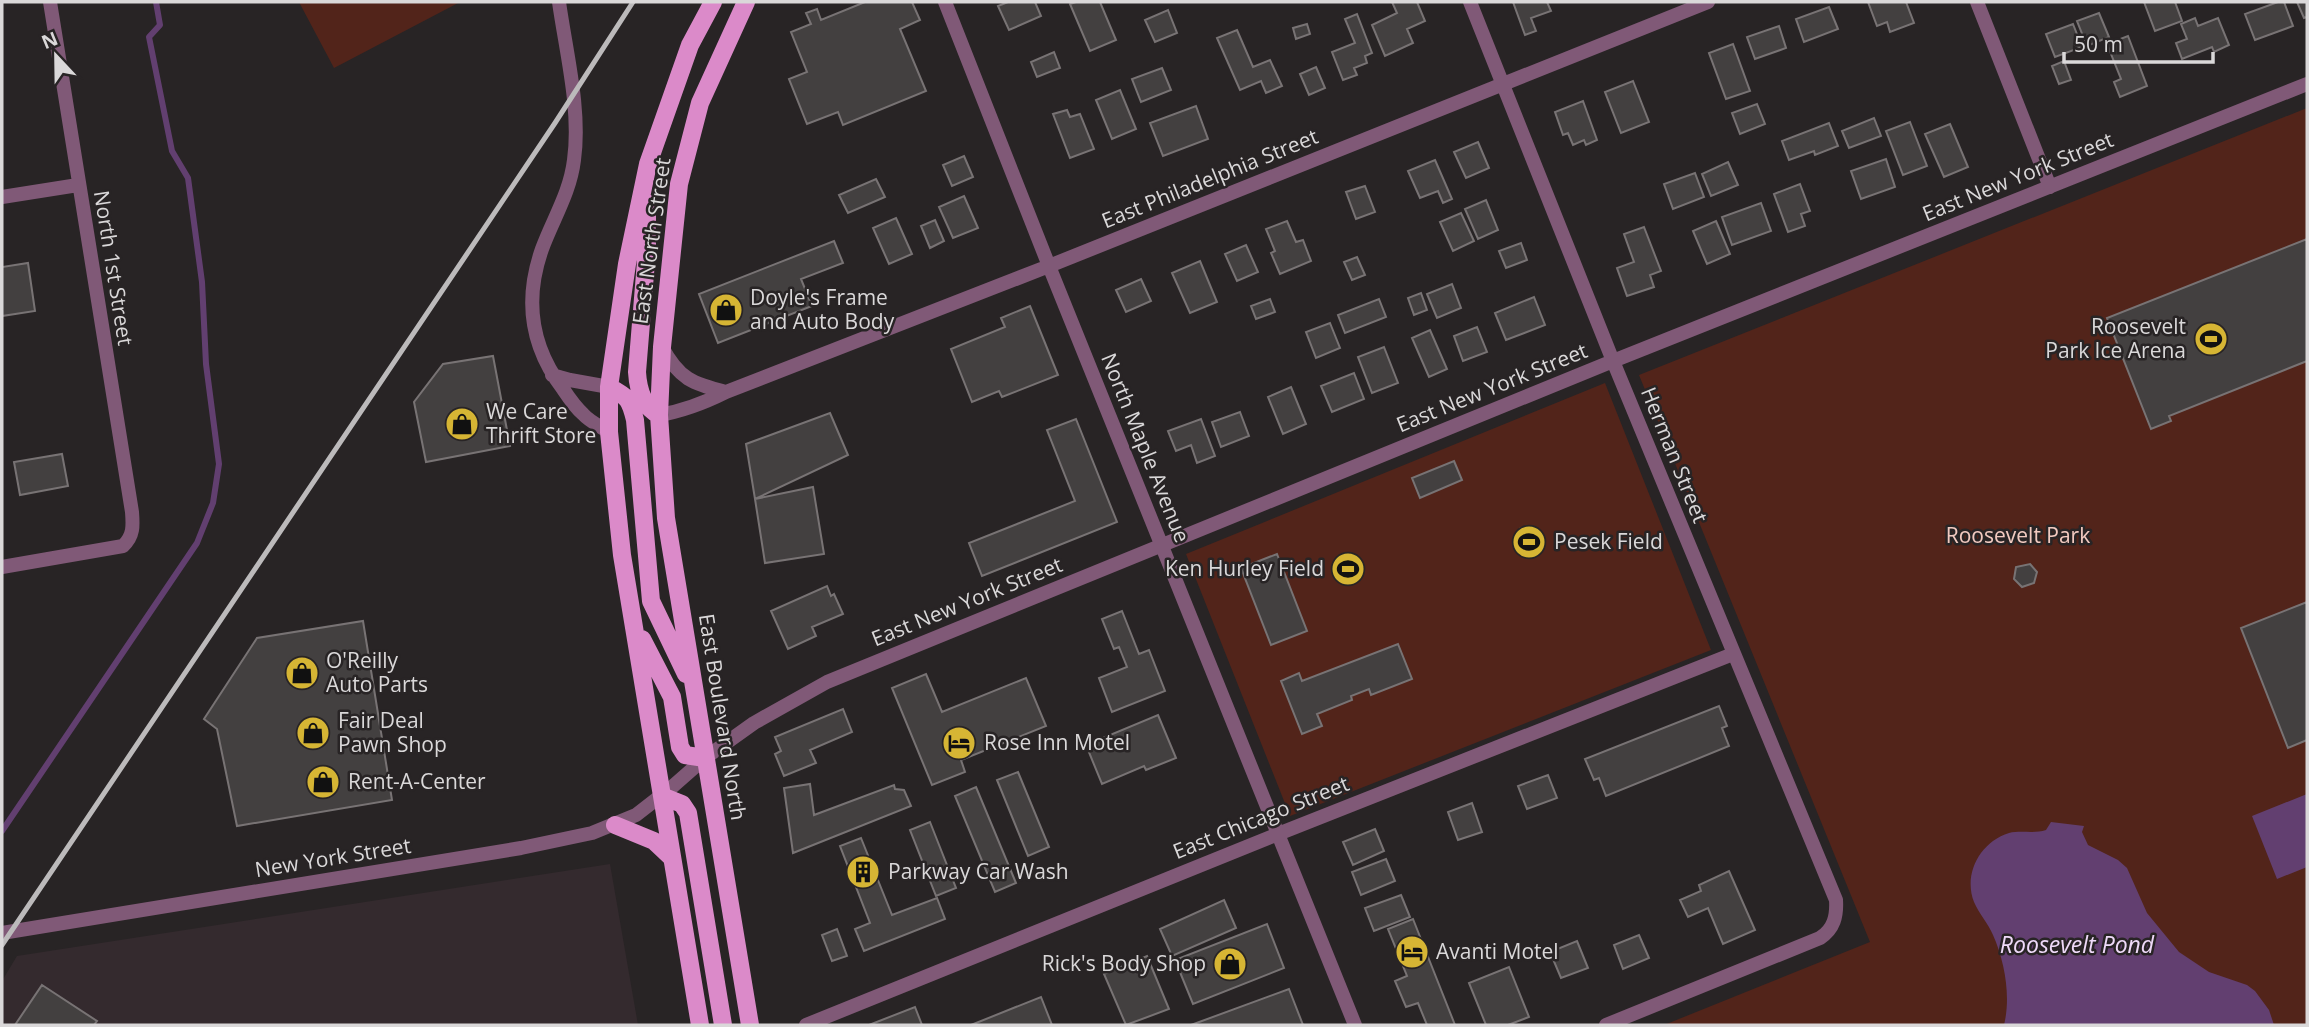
<svg xmlns="http://www.w3.org/2000/svg" width="2309" height="1027" font-family="'Open Sans',sans-serif">
<rect width="100%" height="100%" fill="#282425"/>
<!-- built -->
<path fill="#342a2e" d="M 610,864 L 638,1025 L 2,1025 L 2,981 L 17,956 Z"/>
<!-- green -->
<path fill="#52241a" d="M 299,2 L 460,2 L 334,68 Z
M 2307,108 L 2307,1025 L 1664,1025 L 1870,942 L 1639,375 Z
M 1605,383 L 1711,650 L 1290,816 L 1186,554 Z"/>
<!-- water -->
<path fill="#623f70" d="M 2307,794 L 2307,867 L 2277,879 L 2252,816 Z
M 2051,822 L 2084,826 L 2082,832 L 2088,845 L 2118,860 L 2127,868 L 2147,913 L 2179,952 L 2209,972 L 2247,985 L 2255,991 L 2269,1010 L 2274,1025 L 2004,1025 C 2011,997 2005,962 1993,935 C 1988,923 1979,914 1974,902 C 1963,874 1980,842 2009,833 C 2021,830 2034,834 2046,830 Z"/>
<g fill="none" stroke-linecap="round" stroke-linejoin="round">
<!-- stream -->
<path stroke="#623f70" stroke-width="6" d="M 2,831 L 197,543 L 213,503 L 219,464 L 206,364 L 202,282 L 188,178 L 172,151 L 149,37 L 160,25 L 156,2"/>
</g>
<!-- building -->
<path fill="#434040" stroke="#787374" stroke-width="2" d="M 865,2 L 912,2 L 920,20 L 900,29 L 926,91 L 843,125 L 838,112 L 807,124 L 789,79 L 807,72 L 791,32 L 811,24 L 806,13 L 817,9 L 821,20 Z
M 1008,2 L 1035,2 L 1041,16 L 1009,30 L 998,6 Z
M 1076,2 L 1100,2 L 1116,40 L 1090,51 L 1070,4 Z
M 1392,2 L 1417,2 L 1425,21 L 1407,29 L 1413,43 L 1385,56 L 1372,25 L 1397,13 Z
M 1513,2 L 1547,2 L 1551,11 L 1531,18 L 1536,31 L 1525,35 Z
M 1868,2 L 1906,2 L 1914,23 L 1890,32 L 1887,22 L 1877,26 Z
M 2144,2 L 2175,2 L 2182,21 L 2155,31 Z
M 2278,2 L 2284,2 L 2293,26 L 2255,40 L 2245,14 Z
M 2297,2 L 2307,2 L 2307,17 L 2304,18 Z
M 1829,7 L 1838,29 L 1804,42 L 1796,19 Z
M 1168,10 L 1177,33 L 1155,42 L 1145,20 Z
M 2099,13 L 2109,37 L 2087,46 L 2077,21 Z
M 1357,14 L 1372,53 L 1365,56 L 1367,63 L 1354,68 L 1357,75 L 1343,80 L 1332,52 L 1355,43 L 1345,19 Z
M 2195,18 L 2198,26 L 2218,18 L 2229,45 L 2214,52 L 2212,47 L 2182,59 L 2176,43 L 2187,39 L 2181,24 Z
M 1307,24 L 1310,34 L 1296,39 L 1293,28 Z
M 2073,24 L 2082,47 L 2055,57 L 2046,34 Z
M 1779,26 L 1786,48 L 1755,59 L 1747,37 Z
M 1237,30 L 1253,67 L 1270,60 L 1282,86 L 1266,93 L 1261,81 L 1240,90 L 1217,38 Z
M 2128,36 L 2147,86 L 2120,97 L 2114,82 L 2121,79 L 2107,44 Z
M 1733,44 L 1750,91 L 1726,99 L 1709,53 Z
M 1054,52 L 1060,68 L 1037,77 L 1031,62 Z
M 2064,61 L 2071,80 L 2059,84 L 2052,66 Z
M 1316,67 L 1325,88 L 1309,95 L 1300,74 Z
M 1162,68 L 1171,90 L 1141,102 L 1132,79 Z
M 1633,81 L 1649,122 L 1621,133 L 1605,92 Z
M 1120,90 L 1136,129 L 1112,139 L 1096,100 Z
M 1583,101 L 1597,140 L 1586,145 L 1584,140 L 1573,145 L 1568,133 L 1563,135 L 1555,112 Z
M 1757,104 L 1765,124 L 1740,134 L 1732,113 Z
M 1196,106 L 1208,139 L 1163,156 L 1150,123 Z
M 1067,110 L 1070,117 L 1080,114 L 1094,149 L 1070,158 L 1053,114 Z
M 1874,118 L 1881,136 L 1849,148 L 1842,131 Z
M 1910,122 L 1927,166 L 1903,175 L 1886,131 Z
M 1829,123 L 1838,146 L 1815,155 L 1814,151 L 1789,160 L 1782,141 Z
M 1950,124 L 1968,167 L 1944,177 L 1925,134 Z
M 1478,142 L 1489,168 L 1466,178 L 1454,152 Z
M 964,156 L 973,177 L 952,186 L 943,165 Z
M 1886,159 L 1895,187 L 1861,199 L 1851,171 Z
M 1435,160 L 1452,199 L 1443,203 L 1438,191 L 1420,198 L 1408,171 Z
M 1728,162 L 1738,185 L 1711,196 L 1702,174 Z
M 1695,173 L 1704,197 L 1673,209 L 1664,184 Z
M 876,179 L 885,197 L 848,213 L 839,195 Z
M 1800,184 L 1810,211 L 1801,214 L 1805,226 L 1788,232 L 1774,194 Z
M 1365,186 L 1375,212 L 1356,219 L 1346,192 Z
M 964,196 L 978,228 L 953,238 L 939,207 Z
M 1486,200 L 1498,230 L 1478,239 L 1465,209 Z
M 1761,203 L 1771,231 L 1732,245 L 1722,217 Z
M 1461,213 L 1474,241 L 1453,251 L 1440,222 Z
M 896,218 L 912,254 L 889,264 L 873,228 Z
M 935,220 L 944,241 L 930,248 L 921,226 Z
M 1287,221 L 1296,242 L 1303,240 L 1311,261 L 1280,274 L 1271,253 L 1275,251 L 1266,229 Z
M 1716,221 L 1730,254 L 1707,264 L 1693,231 Z
M 1644,227 L 1661,271 L 1650,275 L 1654,287 L 1627,296 L 1617,268 L 1634,262 L 1624,234 Z
M 2307,239 L 2307,361 L 2169,416 L 2171,421 L 2151,429 L 2107,318 Z
M 834,241 L 843,263 L 801,279 L 812,306 L 718,343 L 699,294 Z
M 1521,243 L 1527,260 L 1506,268 L 1499,251 Z
M 1246,245 L 1258,272 L 1237,281 L 1225,254 Z
M 1357,257 L 1365,275 L 1352,280 L 1344,262 Z
M 1200,261 L 1217,302 L 1190,313 L 1172,273 Z
M 28,263 L 35,311 L 2,316 L 2,267 Z
M 1141,279 L 1151,301 L 1126,312 L 1116,290 Z
M 1452,284 L 1461,308 L 1437,318 L 1427,294 Z
M 1421,293 L 1427,310 L 1414,315 L 1408,298 Z
M 1534,297 L 1545,325 L 1506,340 L 1495,313 Z
M 1270,299 L 1275,312 L 1256,319 L 1251,306 Z
M 1379,299 L 1386,317 L 1345,333 L 1338,315 Z
M 1030,306 L 1058,375 L 1002,397 L 999,391 L 972,402 L 951,349 L 1005,327 L 1001,318 Z
M 1330,323 L 1340,348 L 1316,358 L 1306,332 Z
M 1477,327 L 1487,352 L 1463,361 L 1454,336 Z
M 1430,330 L 1447,369 L 1429,377 L 1412,338 Z
M 1384,347 L 1398,383 L 1372,393 L 1358,357 Z
M 493,356 L 510,446 L 426,462 L 414,402 L 443,364 Z
M 1354,373 L 1364,399 L 1332,412 L 1321,386 Z
M 1291,387 L 1306,424 L 1283,434 L 1268,397 Z
M 1240,412 L 1249,436 L 1221,447 L 1212,422 Z
M 830,413 L 848,455 L 755,499 L 746,444 Z
M 1076,419 L 1117,522 L 982,576 L 969,543 L 1075,501 L 1047,430 Z
M 1201,419 L 1215,456 L 1197,463 L 1191,445 L 1176,451 L 1168,431 Z
M 62,454 L 68,486 L 20,495 L 14,462 Z
M 1454,461 L 1462,480 L 1420,498 L 1412,478 Z
M 813,487 L 824,554 L 765,563 L 755,499 Z
M 1277,554 L 1307,631 L 1271,645 L 1241,568 Z
M 2030,564 L 2037,572 L 2034,583 L 2022,587 L 2014,579 L 2016,567 Z
M 827,586 L 831,596 L 834,594 L 843,614 L 812,627 L 816,636 L 788,649 L 771,611 Z
M 2307,602 L 2307,740 L 2288,748 L 2241,628 Z
M 1122,611 L 1139,654 L 1149,650 L 1165,691 L 1112,712 L 1099,678 L 1127,667 L 1119,647 L 1114,649 L 1102,619 Z
M 363,621 L 392,800 L 237,826 L 217,729 L 204,719 L 257,638 Z
M 1398,644 L 1412,679 L 1371,695 L 1369,689 L 1351,696 L 1352,700 L 1317,714 L 1322,726 L 1302,734 L 1281,681 L 1299,673 L 1302,681 Z
M 926,674 L 942,712 L 1026,678 L 1046,726 L 961,760 L 965,772 L 932,785 L 892,688 Z
M 1719,706 L 1727,726 L 1722,728 L 1729,746 L 1606,796 L 1599,778 L 1594,780 L 1585,759 Z
M 843,709 L 852,732 L 810,750 L 816,763 L 784,776 L 775,754 L 781,751 L 775,737 Z
M 1158,715 L 1176,758 L 1146,770 L 1144,766 L 1102,784 L 1086,745 Z
M 1018,772 L 1049,847 L 1028,856 L 997,780 Z
M 1548,775 L 1557,798 L 1527,809 L 1518,786 Z
M 810,784 L 814,815 L 894,785 L 895,789 L 904,790 L 911,806 L 793,853 L 784,788 Z
M 976,787 L 1016,883 L 995,892 L 955,796 Z
M 1472,803 L 1482,832 L 1458,840 L 1448,812 Z
M 930,822 L 956,888 L 936,896 L 910,830 Z
M 1375,829 L 1384,851 L 1353,865 L 1343,842 Z
M 861,838 L 892,915 L 937,898 L 945,919 L 864,951 L 855,929 L 870,923 L 840,846 Z
M 1386,859 L 1395,881 L 1361,895 L 1352,872 Z
M 1729,871 L 1755,930 L 1723,944 L 1708,908 L 1688,917 L 1680,900 L 1701,891 L 1699,885 Z
M 1401,895 L 1410,917 L 1374,931 L 1365,908 Z
M 1224,900 L 1236,928 L 1172,956 L 1160,929 Z
M 1413,919 L 1455,1025 L 1427,1025 L 1418,1003 L 1406,1007 L 1395,981 L 1407,976 L 1388,929 Z
M 1267,924 L 1284,968 L 1193,1004 L 1175,960 Z
M 837,929 L 847,956 L 832,961 L 822,935 Z
M 1639,935 L 1649,958 L 1623,969 L 1614,945 Z
M 1577,941 L 1588,968 L 1561,978 L 1550,952 Z
M 1147,956 L 1169,1009 L 1126,1025 L 1104,974 Z
M 1509,967 L 1529,1017 L 1508,1025 L 1486,1025 L 1469,983 Z
M 42,985 L 97,1021 L 94,1025 L 15,1025 Z
M 1289,989 L 1303,1025 L 1191,1025 Z
M 1041,997 L 1052,1025 L 971,1025 Z
M 915,1007 L 922,1025 L 869,1025 Z"/>
<g fill="none" stroke-linecap="round" stroke-linejoin="round">
<!-- minor -->
<path stroke="#805977" stroke-width="14" d="M 945,2 L 1049,266 L 1355,1025
M 1470,2 L 1613,361 L 1836,900 C 1837,916 1834,929 1820,938 L 1606,1025
M 1977,2 L 2050,187
M 2,197 L 78,185
M 662,347 C 679,379 693,384 726,392
M 659,415 C 684,411 704,403 726,392 L 1049,266 L 1708,2
M 2,567 L 123,546 C 134,536 133,525 132,512 L 50,2
M 2,933 L 521,848 L 592,833 L 636,815 L 672,787 L 705,758 L 754,723 L 827,682 L 1613,361 L 2307,84
M 806,1025 L 1278,834 L 1733,654"/>
<!-- tertiary -->
<path stroke="#805977" stroke-width="14" d="M 559,2 C 566,52 581,110 574,160 C 570,193 553,219 542,249 C 524,300 531,347 563,389 C 569,398 575,407 583,414 C 590,422 600,426 609,432
M 552,375 L 570,380 L 609,387"/>
<!-- primary -->
<path stroke="#db8ac9" stroke-width="18" d="M 746,2 L 700,103 L 679,184 L 662,347 L 659,415 L 666,518 L 750,1025
M 647,203 L 647,249 L 637,372 C 638,389 643,407 659,415
M 609,387 C 628,397 630,399 635,420 L 651,601 L 686,674
M 642,639 L 672,697 L 680,747 L 685,755 L 705,758
M 662,796 L 682,804 L 688,813 L 723,1025
M 615,825 L 654,841 L 672,858
M 700,1025 L 622,555 L 609,432 L 609,387 L 627,264 L 648,164 L 690,45 L 713,2"/>
<!-- rail -->
<path stroke="#bcbabb" stroke-width="5" d="M 2,945 L 555,123 L 633,2"/>
</g>
<!-- icons -->
<defs>
<symbol id="shop-disc" viewBox="-11 -11 22 22"><circle r="9.5" fill="#d6b534" stroke="#282425"/><path d="M-5-2.5h2.3a2.7 3.5 0 0 1 5.4 0H5L5.5 6h-11ZM-1.5-2.5h3a1.5 2.3 0 0 0-3 0Z" fill="#111"/></symbol>
<symbol id="stadium-disc" viewBox="-11 -11 22 22"><circle r="9.5" fill="#d6b534" stroke="#282425"/><path d="M0-5a6.5 5 0 1 0 0 10a6.5 5 0 1 0 0-10ZM-3.5-1.8h7v3.6h-7Z" fill="#111"/></symbol>
<symbol id="hotel-disc" viewBox="-11 -11 22 22"><circle r="9.5" fill="#d6b534" stroke="#282425"/><path d="M-6-4.5h1.5V1H6V5H4.5V3h-9V5H-6ZM-4 0a1.8 1.8 0 1 1 3.6 0ZM.5 0V-2.5h3Q6-2.5 6 0Z" fill="#111"/></symbol>
<symbol id="building-disc" viewBox="-11 -11 22 22"><circle r="9.5" fill="#d6b534" stroke="#282425"/><path d="M-4-6H4V6H1V3H-1V6H-4ZM-2.5-4.3h1.7v1.8h-1.7ZM.8-4.3h1.7v1.8H.8ZM-2.5-1h1.7V.8h-1.7ZM.8-1h1.7V.8H.8Z" fill="#111"/></symbol>
</defs>
<g fill-rule="evenodd">
<use href="#shop-disc" x="707" y="291" width="38" height="38"/>
<use href="#stadium-disc" x="2192" y="320" width="38" height="38"/>
<use href="#shop-disc" x="443" y="405" width="38" height="38"/>
<use href="#stadium-disc" x="1510" y="523" width="38" height="38"/>
<use href="#stadium-disc" x="1329" y="550" width="38" height="38"/>
<use href="#shop-disc" x="283" y="654" width="38" height="38"/>
<use href="#shop-disc" x="294" y="714" width="38" height="38"/>
<use href="#hotel-disc" x="940" y="724" width="38" height="38"/>
<use href="#shop-disc" x="304" y="763" width="38" height="38"/>
<use href="#building-disc" x="844" y="853" width="38" height="38"/>
<use href="#hotel-disc" x="1393" y="933" width="38" height="38"/>
<use href="#shop-disc" x="1211" y="945" width="38" height="38"/>
</g>
<g text-anchor="middle" stroke-width="5" stroke-linejoin="round" paint-order="stroke">
<!-- street labels -->
<g font-size="21" fill="#dad8d9" stroke="#282425">
<text transform="translate(2018 177) rotate(-22)" y="7">East New York Street</text>
<text transform="translate(1210 179) rotate(-22)" y="7">East Philadelphia Street</text>
<text transform="translate(652 241) rotate(-82)" y="7">East North Street</text>
<text transform="translate(113 268) rotate(81)" y="7">North 1st Street</text>
<text transform="translate(1492 388) rotate(-22)" y="7">East New York Street</text>
<text transform="translate(1145 448) rotate(68)" y="7">North Maple Avenue</text>
<text transform="translate(1674 455) rotate(68)" y="7">Herman Street</text>
<text transform="translate(967 602) rotate(-22)" y="7">East New York Street</text>
<text transform="translate(722 717) rotate(81)" y="7">East Boulevard North</text>
<text transform="translate(1261 818) rotate(-22)" y="7">East Chicago Street</text>
<text transform="translate(333 858) rotate(-9)" y="7">New York Street</text>
</g>
<!-- poi labels -->
<g font-size="21" fill="#dad8d9" stroke="#282425" text-anchor="start">
<text x="750" y="305">Doyle's Frame<tspan x="750" dy="24">and Auto Body</tspan></text>
<text x="2186" y="334" text-anchor="end">Roosevelt<tspan x="2186" dy="24">Park Ice Arena</tspan></text>
<text x="486" y="419">We Care<tspan x="486" dy="24">Thrift Store</tspan></text>
<text x="1554" y="549">Pesek Field</text>
<text x="1324" y="576" text-anchor="end">Ken Hurley Field</text>
<text x="326" y="668">O'Reilly<tspan x="326" dy="24">Auto Parts</tspan></text>
<text x="338" y="728">Fair Deal<tspan x="338" dy="24">Pawn Shop</tspan></text>
<text x="984" y="750">Rose Inn Motel</text>
<text x="348" y="789">Rent-A-Center</text>
<text x="888" y="879">Parkway Car Wash</text>
<text x="1436" y="959">Avanti Motel</text>
<text x="1206" y="971" text-anchor="end">Rick's Body Shop</text>
</g>
<!-- park labels -->
<g font-size="21" fill="#f2cac0" stroke="#282425">
<text x="2018" y="543">Roosevelt Park</text>
</g>
<!-- water labels -->
<g font-size="23" font-style="italic" fill="#efdaf9" stroke="#282425">
<text x="2077" y="953">Roosevelt Pond</text>
</g>
</g>
<!-- border -->
<rect width="2309" height="1027" fill="none" stroke="#dad8d9" stroke-width="7"/>
<!-- north arrow -->
<g transform="translate(56 56) rotate(338)" stroke="#282425" stroke-width="5" paint-order="stroke">
<path d="M0-5L12 26L0 18L-12 26Z" fill="#dad8d9"/>
<text y="-10" font-size="19" font-weight="bold" text-anchor="middle" fill="#dad8d9">N</text>
</g>
<!-- scale -->
<path d="M2064 52v10h149v-10" fill="none" stroke="#dad8d9" stroke-width="3.5"/>
<text x="2074" y="52" font-size="21" fill="#dad8d9" stroke="#282425" stroke-width="5" paint-order="stroke">50 m</text>
</svg>
